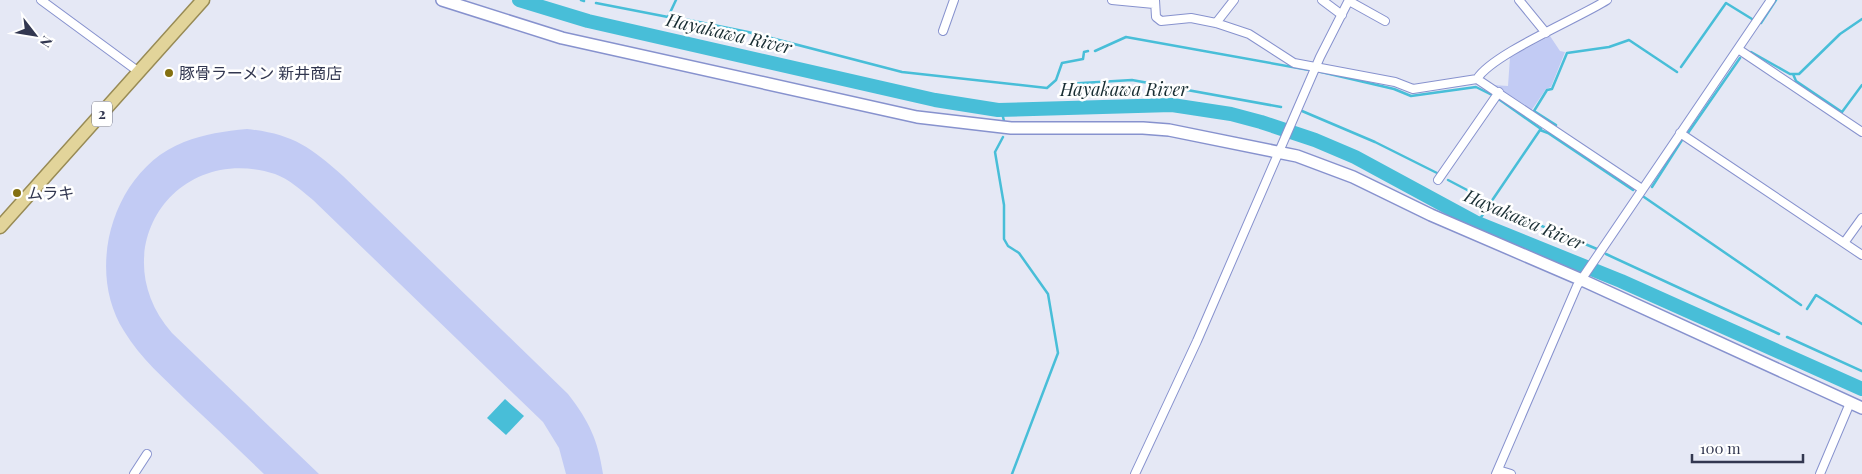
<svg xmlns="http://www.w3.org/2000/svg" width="1862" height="474" font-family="'Playfair Display','Noto Sans JP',serif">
<rect width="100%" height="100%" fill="#e5e8f5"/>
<!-- green -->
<path fill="#c2cbf4" d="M 1550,36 L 1560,51 L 1565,52 L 1551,87 L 1546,89 L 1531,111 L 1493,85 L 1508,86 L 1510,57 Z
M 247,129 C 292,134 309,146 343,176 L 568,394 C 589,421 598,440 603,474 L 566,474 L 559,448 L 543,422 L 313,200 C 301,190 289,179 275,174 C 173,142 102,253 172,333 L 319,474 L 264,474 C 239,450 213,425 187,401 C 165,379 140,358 124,331 C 84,268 114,169 184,142 C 204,134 225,131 247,129 Z"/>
<!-- water -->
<path fill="#48bed8" d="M 505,399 L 524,416 L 506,435 L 487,418 Z"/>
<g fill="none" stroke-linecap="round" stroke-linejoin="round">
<!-- stream -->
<path stroke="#48bed8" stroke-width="2.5" d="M 581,0 L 584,1
M 596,3 L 668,17 L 676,0
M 674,17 L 748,32 L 902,72 L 1047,88 L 1056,80 L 1062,63 L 1083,59 L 1084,52 L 1088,51
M 1761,23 L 1776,0
M 1095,51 L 1126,37 L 1309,70
M 1751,52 L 1790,74 L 1799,74 L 1840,34 L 1862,19
M 1681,67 L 1726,3 L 1752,19
M 1321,72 L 1394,89 L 1411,96 L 1476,87 L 1492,95
M 1793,74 L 1796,81 L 1842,112 L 1862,85
M 1065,84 L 1132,80 L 1281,107
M 1500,100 L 1541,129
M 1001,109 L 1004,121
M 1302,111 L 1375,142 L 1437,173
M 1556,125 L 1534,111 L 1547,90 L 1552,89 L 1567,53 L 1609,47 L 1629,40 L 1677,72
M 1688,133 L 1740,58
M 1003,137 L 995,152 L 1004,205 L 1004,239 L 1008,246 L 1019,253 L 1048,294 L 1058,353 L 1012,474
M 1448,180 L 1513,214 L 1597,249
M 1652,187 L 1682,140
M 1644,197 L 1801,305
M 1491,202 L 1540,130 L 1548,133 L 1633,190
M 1477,223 L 1484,213
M 1606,254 L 1779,334
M 1807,309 L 1816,295 L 1862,324
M 1787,337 L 1862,371"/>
<!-- river -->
<path stroke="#48bed8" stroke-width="14" d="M 519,0 L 588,21 L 935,100 L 998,110 L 1172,105 L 1231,114 L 1261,122 L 1315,140 L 1355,157 L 1475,222 L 1621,281 L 1862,389"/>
<defs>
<path id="street" d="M 41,0 L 139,72
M 1112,0 L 1154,4
M 1155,0 L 1156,17 L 1161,21 L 1191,18 L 1216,23 L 1249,34 L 1294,63 L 1395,82 L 1413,89 L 1477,79 C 1492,54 1579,18 1607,0
M 1322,0 L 1342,15
M 1519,0 L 1546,33
M 1349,1 L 1385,21
M 1216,23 L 1234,0
M 943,31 L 954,0
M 1738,49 L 1862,132
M 1477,79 L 1642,189
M 1680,133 L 1862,255
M 1438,180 L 1499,92
M 1844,243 L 1862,218
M 1498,470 L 1511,474
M 134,474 L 147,454
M 1135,474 L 1197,341 L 1320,57 L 1349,0
M 1496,474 L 1577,286 L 1771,0
M 1820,474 L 1850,403"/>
<path id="secondary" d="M 442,0 L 562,38 L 917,117 L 1011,128 L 1143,128 L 1169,130 L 1297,156 L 1353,177 L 1431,215 L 1582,280 L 1862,408"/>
<path id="primary" d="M 0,227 L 203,0"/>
</defs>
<!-- street casing -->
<use href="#street" stroke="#8792ce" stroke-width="10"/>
<!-- secondary casing -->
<use href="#secondary" stroke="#8792ce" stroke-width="14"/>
<!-- primary casing -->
<use href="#primary" stroke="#988b55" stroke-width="15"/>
<!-- street -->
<use href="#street" stroke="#fff" stroke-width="8"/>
<!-- secondary -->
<use href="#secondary" stroke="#fff" stroke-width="11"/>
<!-- primary -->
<use href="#primary" stroke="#e2d49a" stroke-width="12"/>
</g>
<!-- markers -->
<g fill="#847010" stroke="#fff" stroke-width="2">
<circle cx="169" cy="73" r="5"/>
<circle cx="17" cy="193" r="5"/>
</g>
<g text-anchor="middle" stroke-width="5" stroke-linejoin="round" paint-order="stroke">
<!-- shield labels -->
<rect fill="#fff" stroke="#707384" stroke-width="1" x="92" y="101.5" width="20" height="25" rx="4"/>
<g font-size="15" font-weight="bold" fill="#323750">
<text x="102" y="119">2</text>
</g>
<!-- poi labels -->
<g font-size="16" fill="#323750" stroke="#fff" text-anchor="start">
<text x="179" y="79">豚骨ラーメン 新井商店</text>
<text x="27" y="199">ムラキ</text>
</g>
<!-- water labels -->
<g font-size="18" font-style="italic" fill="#182d32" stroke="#fff">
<text transform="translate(729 34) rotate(13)" y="6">Hayakawa River</text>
<text x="1124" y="96">Hayakawa River</text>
<text transform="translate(1524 220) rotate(23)" y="6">Hayakawa River</text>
</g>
</g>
<!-- north arrow -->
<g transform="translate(35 35) rotate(121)" stroke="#ffffff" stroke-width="4" paint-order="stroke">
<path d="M0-4L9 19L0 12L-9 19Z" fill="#323750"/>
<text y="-8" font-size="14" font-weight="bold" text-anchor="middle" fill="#323750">N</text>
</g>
<!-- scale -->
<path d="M1692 454v8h111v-8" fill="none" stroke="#323750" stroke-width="2.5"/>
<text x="1700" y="454" font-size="15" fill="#323750" stroke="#ffffff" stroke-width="4" paint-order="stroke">100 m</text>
</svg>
